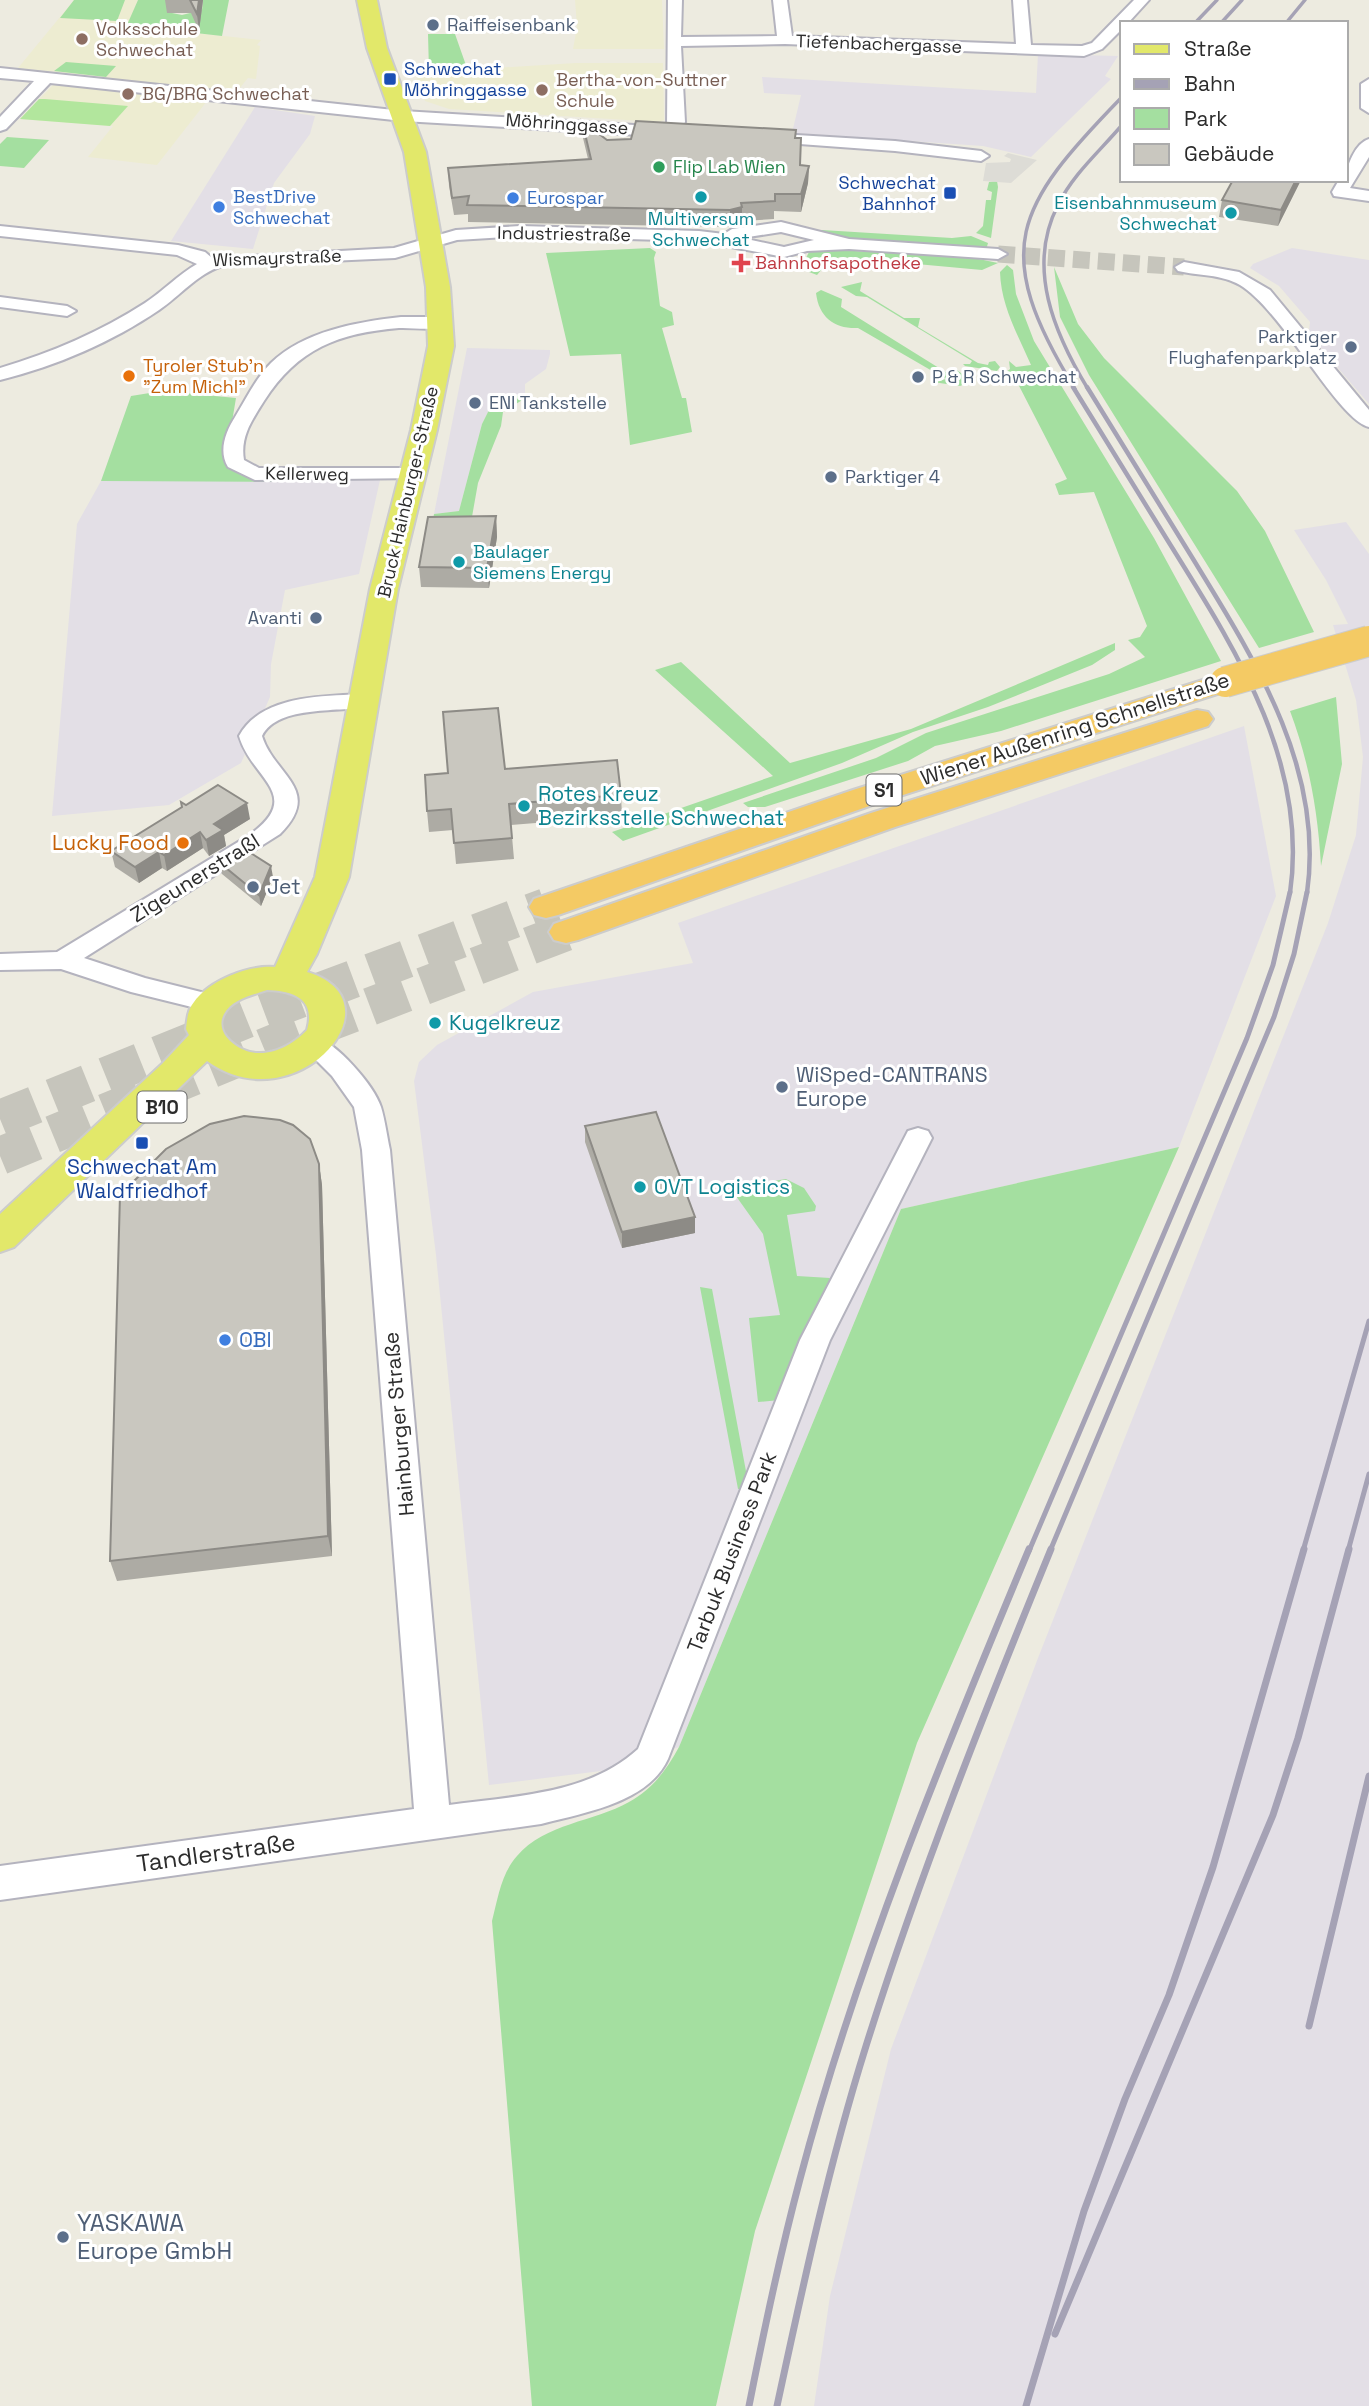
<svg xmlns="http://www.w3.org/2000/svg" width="1369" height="2406" font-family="'Space Grotesk',sans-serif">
<rect width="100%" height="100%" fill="#edebe0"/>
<!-- industrial -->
<path fill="#e3dfe6" d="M 1038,54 L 1118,56 L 1105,76 L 1111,79 L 1031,157 L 983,146 L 792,133 L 801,95 L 764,93 L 762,77 L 1036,93 Z
M 255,107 L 315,116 L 310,134 L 274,183 L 253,249 L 171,241 Z
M 1292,248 L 1369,260 L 1369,404 L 1325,353 L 1309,331 L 1310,322 L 1279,286 L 1250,268 L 1253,264 Z
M 467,348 L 550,350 L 550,354 L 546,369 L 525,384 L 525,395 L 513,395 L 492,404 L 482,424 L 459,511 L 434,514 Z
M 380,480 L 359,574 L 285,590 L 271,664 L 270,697 L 241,763 L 169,805 L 52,816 L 77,524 L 101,481 Z
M 1346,522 L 1369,554 L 1369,2406 L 814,2406 L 830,2296 L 891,2049 L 1038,1658 L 1328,923 L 1356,835 L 1363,757 L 1356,700 L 1333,625 L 1348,624 L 1326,580 L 1294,530 Z
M 1244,726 L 1276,896 L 1179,1147 L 901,1209 L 679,1747 L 609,1770 L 489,1785 L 436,1255 L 414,1081 L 419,1062 L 437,1045 L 533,992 L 693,963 L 678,923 Z"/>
<!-- education -->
<path fill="#edecd1" d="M 74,0 L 138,0 L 124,34 L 187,32 L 261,40 L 257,45 L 260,46 L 256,79 L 248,78 L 239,89 L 218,87 L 157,165 L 88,157 L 113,126 L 20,119 L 53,85 L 97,88 L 105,77 L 18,68 Z
M 575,0 L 662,0 L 664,49 L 573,49 L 577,27 Z
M 576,63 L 663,63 L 664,120 L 659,122 L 449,109 L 425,101 L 415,73 Z"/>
<!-- green -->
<path fill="#a4dfa0" d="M 74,0 L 125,0 L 117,21 L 60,18 Z
M 138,0 L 171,0 L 172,13 L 182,15 L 202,10 L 203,0 L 229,0 L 222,36 L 187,32 L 123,34 Z
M 428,34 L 455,34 L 468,71 L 429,71 Z
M 66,62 L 116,66 L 106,77 L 54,71 Z
M 7,137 L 49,140 L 24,168 L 0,166 L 0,144 Z
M 997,181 L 998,187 L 991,238 L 976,233 L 983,226 L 986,200 L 991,200 L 992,192 L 987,190 L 989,182 Z
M 822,230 L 952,238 L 971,236 L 988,243 L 986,250 L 826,237 L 819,232 Z
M 650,248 L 656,252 L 654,258 L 660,306 L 672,312 L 674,325 L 662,328 L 682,398 L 686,398 L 692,432 L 630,445 L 621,354 L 570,356 L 546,253 Z
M 816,249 L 969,257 L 998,263 L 982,270 L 840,257 L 828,262 L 817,275 L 809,272 L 806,258 L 809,252 Z
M 1007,265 L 1013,270 L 1016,294 L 1034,341 L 1154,538 L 1221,661 L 1001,731 L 935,746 L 908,761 L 765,807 L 748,807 L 743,803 L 876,758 L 926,733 L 1109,674 L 1145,657 L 1128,640 L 1140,637 L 1147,626 L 1094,492 L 1059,495 L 1055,484 L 1067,479 L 1015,378 L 1003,383 L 999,378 L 1010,369 L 1009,361 L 1016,367 L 1031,365 C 1018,335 1001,306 1000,272 Z
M 1054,267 L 1078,324 L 1104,358 L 1237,491 L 1265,531 L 1314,632 L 1259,648 L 1089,375 L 1060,317 Z
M 862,282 L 860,291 L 904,318 L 920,318 L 918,327 L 978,363 L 988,365 L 989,362 L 995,361 L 1000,367 L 997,371 L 965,366 L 963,364 L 970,364 L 972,361 L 867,297 L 856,296 L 841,287 Z
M 821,290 L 842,299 L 841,307 L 947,373 L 954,368 L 972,381 L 960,386 L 933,382 L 946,379 L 858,328 C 835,329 819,318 816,293 Z
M 162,391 L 236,398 L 225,464 L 241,475 L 283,482 L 101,481 L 131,396 Z
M 513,395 L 527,397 L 503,412 L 501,426 L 478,483 L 470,528 L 431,532 L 434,514 L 459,511 L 482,424 L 492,404 Z
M 1115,643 L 1115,650 L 1092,665 L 988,707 L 913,732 L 842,763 L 623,841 L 612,832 L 773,776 L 655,670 L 681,662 L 790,763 L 911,729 Z
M 1336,697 L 1342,764 L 1321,866 C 1318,811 1309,762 1290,711 Z
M 1179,1147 L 917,1743 L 755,2231 L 716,2406 L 532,2406 L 492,1921 C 498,1898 501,1874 517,1856 C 545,1823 594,1822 629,1802 C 653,1789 667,1769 679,1747 L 901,1209 Z
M 786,1179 L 804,1188 L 816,1206 L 815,1211 L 787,1215 L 797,1276 L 830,1278 L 780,1400 L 758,1402 L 749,1318 L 780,1315 L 763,1234 L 736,1196 L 742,1186 Z
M 700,1287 L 712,1289 L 748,1482 L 746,1488 L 738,1489 Z"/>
<!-- pitch -->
<path fill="#b2e69d" d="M 39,99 L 45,99 L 128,106 L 110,126 L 20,119 Z"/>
<!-- plaza -->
<path fill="#dddcd6" d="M 1008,153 L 1037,160 L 1011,183 L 983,181 L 986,163 L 1010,162 L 1011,159 L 1004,156 Z"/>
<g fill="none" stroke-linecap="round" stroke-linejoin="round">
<!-- street-tunnel -->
<path stroke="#c6c5bc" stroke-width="17" stroke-dasharray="17 8" stroke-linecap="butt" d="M 998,254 L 1184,267"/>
<!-- highway-tunnel -->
<path stroke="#c6c5bc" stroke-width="38" stroke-dasharray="38 19" stroke-linecap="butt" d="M 0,1119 L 257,1015 L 546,907
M 0,1156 L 277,1042 L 566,932"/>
<defs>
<path id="street" d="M 668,0 L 682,0 L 681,37 L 777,36 L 773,0 L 787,0 L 792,36 L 1016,44 L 1013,0 L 1027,0 L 1031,45 L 1082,46 L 1092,43 L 1134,0 L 1149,0 L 1128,23 L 1122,23 L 1122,29 L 1102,49 L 1084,56 L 785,44 L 681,46 L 685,122 L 678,135 L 672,137 L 403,121 L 50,83 L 6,129 L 0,131 L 0,117 L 34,81 L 0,78 L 0,68 L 403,111 L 667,127 Z
M 1369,79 L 1369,113 L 1361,108 L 1361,84 Z
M 764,133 L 895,141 L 981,151 L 989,156 L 981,161 L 895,151 L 758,141 L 756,138 Z
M 1369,139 L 1369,157 L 1350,188 L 1369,191 L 1369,201 L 1334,196 L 1332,192 L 1339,180 L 1346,180 C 1346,167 1355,143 1369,139 Z
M 781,222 L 849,239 L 998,249 L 1007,254 L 998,259 L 849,249 L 807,251 L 784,257 L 699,241 L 520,236 L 457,240 L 395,258 L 222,266 C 197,274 180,296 159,310 C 112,342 56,366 0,380 L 0,368 C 51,353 100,332 145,303 C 163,291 178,275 197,264 L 177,255 L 0,236 L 0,226 L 178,245 L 205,252 L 212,258 L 394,248 L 456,230 L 520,226 L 699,231 L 724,234 L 732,229 ZM 781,232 L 814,240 L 784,247 L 742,238 Z
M 1184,262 L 1239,272 L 1270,290 L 1369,410 L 1369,427 C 1337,419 1283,311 1240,285 C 1221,274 1199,276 1178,271 L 1175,267 Z
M 0,297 L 67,306 L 76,311 L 67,316 L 0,307 Z
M 401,317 L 442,317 L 451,322 C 442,333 413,327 399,328 C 339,333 298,348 264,401 C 252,420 240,437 244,460 L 259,468 L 413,468 L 420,470 L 423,474 L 420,478 L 255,480 L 228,467 C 218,451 226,431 235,417 C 246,399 256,378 271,363 C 304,331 357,322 401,317 Z
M 364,694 L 375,701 L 372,706 C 342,713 278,704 262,736 C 274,775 324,790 280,834 L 84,958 L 145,978 L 221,997 L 225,1003 L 221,1009 L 212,1012 L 131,992 L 61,969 L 0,970 L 0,954 L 57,952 L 248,836 C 306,795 252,780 239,736 C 261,695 323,696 364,694 Z
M 314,1036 C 336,1042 374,1085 381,1107 C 385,1120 387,1136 390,1150 L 449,1805 C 513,1796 588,1795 638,1749 L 800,1340 L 908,1131 L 918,1128 L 928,1131 L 932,1138 L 830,1340 L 668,1759 C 648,1803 583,1813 541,1824 L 0,1900 L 0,1866 L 414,1809 L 362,1150 L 354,1107 L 332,1076 L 301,1045 L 305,1039 Z"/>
<path id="primary" d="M 357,0 L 377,0 L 387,48 L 426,152 L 450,287 L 454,346 L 437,430 L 398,589 L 349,877 L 317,954 L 307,972 C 404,1001 296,1125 207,1061 L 14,1247 L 0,1252 L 0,1214 L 162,1064 L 189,1035 L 186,1029 C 187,1019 188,1009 194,1002 C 210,980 248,965 275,967 L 315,877 L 370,589 L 411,430 L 428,346 L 426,287 L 404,152 L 367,48 ZM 267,990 C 294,991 316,999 307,1030 C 295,1043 276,1054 258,1053 C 240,1053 213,1034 224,1014 C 232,999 253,995 267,990 Z"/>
<path id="highway" d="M 1225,673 L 1236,676 L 1240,682 L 1236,688 L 875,804 L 558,915 L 546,918 L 534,915 L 529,907 L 534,899 L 853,790 Z
M 1197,710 L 1208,712 L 1213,719 L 1208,726 L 895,827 L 578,940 L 566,943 L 554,940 L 549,932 L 554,924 L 871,813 Z"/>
</defs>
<!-- street casing -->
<use href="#street" stroke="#b4b3be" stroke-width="4"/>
<!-- primary casing -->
<use href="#primary" stroke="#ccc" stroke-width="4"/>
<!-- highway casing -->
<use href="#highway" stroke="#ccc" stroke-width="4"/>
<!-- street -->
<use href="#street" fill="#fff" fill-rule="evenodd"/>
<!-- primary -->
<use href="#primary" fill="#e2e86a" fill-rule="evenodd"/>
<!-- highway -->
<use href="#highway" fill="#f4ca64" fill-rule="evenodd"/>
<!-- rail-far3 -->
<path stroke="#a5a2b5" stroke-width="3.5" d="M 1195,23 L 1217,0
M 1221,23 L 1242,0
M 1286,23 L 1305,0
M 1075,389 C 989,249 1015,207 1122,97
M 1088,389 C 1054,333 1026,267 1058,205 C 1073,174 1100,151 1122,125"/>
<!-- rail-far2 -->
<path stroke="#a5a2b5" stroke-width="4.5" d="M 1073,387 C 1105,438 1136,490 1168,541 C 1234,647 1309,761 1290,893
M 1087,387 C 1121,443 1156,498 1190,554 C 1253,657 1325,767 1307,893"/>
<!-- rail-far1 -->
<path stroke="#a5a2b5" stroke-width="5" d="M 1029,1551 L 1247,1038 L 1273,965 L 1290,892
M 1050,1551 L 1274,1017 L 1294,954 L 1307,892
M 1303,1551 L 1369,1321
M 1348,1551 L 1369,1474"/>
<!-- rail -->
<path stroke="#a5a2b5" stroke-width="7" d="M 1309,2026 L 1369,1776
M 1055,2334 L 1273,1815 L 1298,1738 L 1349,1549
M 749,2406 C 764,2330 780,2254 800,2179 C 857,1963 943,1755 1029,1549
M 777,2406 C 803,2285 829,2164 866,2046 C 919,1877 984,1713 1051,1549
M 1026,2406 L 1084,2211 L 1125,2099 L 1169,1995 L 1213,1867 L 1304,1549"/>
<defs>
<path id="highway-bridge" d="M 1225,682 L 1369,641"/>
</defs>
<!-- highway-bridge casing -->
<use href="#highway-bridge" stroke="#ccc" stroke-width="32" stroke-linecap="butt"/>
<!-- highway-bridge -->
<use href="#highway-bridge" stroke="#f4ca64" stroke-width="30"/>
</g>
<!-- wall -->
<path fill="#adaba4" d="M 165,0 L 203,0 L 199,31 L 191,13 L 167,13 Z
M 582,121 L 607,140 L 796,138 L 800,165 L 809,166 L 808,183 L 801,212 L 774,211 L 774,219 L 742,221 L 742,225 L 730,227 L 468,222 L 468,214 L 454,215 L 449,186 L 448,168 L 588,159 L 583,138 Z
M 1233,180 L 1301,180 L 1278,226 L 1219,217 L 1222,200 Z
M 496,516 L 497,537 L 489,588 L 421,587 L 419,567 Z
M 621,795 L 622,816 L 511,825 L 514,859 L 456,864 L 453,830 L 429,832 L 427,811 Z
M 186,805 L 250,819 L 224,835 L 226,846 L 209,856 L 203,848 L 167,871 L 162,868 L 139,883 L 115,867 L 111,851 Z
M 220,863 L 273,877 L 261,906 L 222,874 Z
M 585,1126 L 695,1233 L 622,1248 L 585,1142 Z
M 319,1164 L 322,1185 L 332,1556 L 117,1581 L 110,1561 Z"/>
<!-- shaded-wall -->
<path fill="#8d8b86" d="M 199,0 L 203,0 L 199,31 L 197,14 Z
M 809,166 L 808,183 L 801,212 L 801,194 Z
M 1296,180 L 1301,180 L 1278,226 L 1281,210 Z
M 742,207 L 742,225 L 730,227 L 730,210 Z
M 496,516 L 497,537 L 489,588 L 487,568 Z
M 247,803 L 250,819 L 224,835 L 226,846 L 209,856 L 206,840 L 214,824 Z
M 200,832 L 203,848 L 167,871 L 164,855 Z
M 159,852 L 162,868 L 139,883 L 135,867 Z
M 271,866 L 273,877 L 261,906 L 259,895 Z
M 319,1164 L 322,1185 L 332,1556 L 328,1536 Z
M 695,1217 L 695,1233 L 622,1248 L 622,1232 Z"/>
<!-- building -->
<path fill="#c9c7bf" stroke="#8d8b86" stroke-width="2" d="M 190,0 L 199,0 L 197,14 Z
M 582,121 L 607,140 L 631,139 L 636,121 L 796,130 L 795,138 L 801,138 L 800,165 L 809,166 L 801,194 L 775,194 L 775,201 L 741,203 L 742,207 L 730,210 L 467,205 L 469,196 L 452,198 L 448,168 L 591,159 Z
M 1233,180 L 1296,180 L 1281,210 L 1222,200 Z
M 496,516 L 487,568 L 419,567 L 428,517 Z
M 498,708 L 505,769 L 617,760 L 621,795 L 509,804 L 512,838 L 454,843 L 451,809 L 427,811 L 425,775 L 448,773 L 443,712 Z
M 218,785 L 247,803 L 214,824 L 223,830 L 206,840 L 200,832 L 164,855 L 159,852 L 135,867 L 111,851 L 182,807 L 181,802 L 186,805 Z
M 243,848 L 271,866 L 259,895 L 220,863 Z
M 656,1112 L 695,1217 L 622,1232 L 585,1126 Z
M 244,1116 L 280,1120 L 293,1125 L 310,1139 L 319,1164 L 328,1536 L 110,1561 L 120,1195 L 166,1149 L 210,1124 Z"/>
<!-- markers -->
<g fill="#5c6f8a" stroke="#fff" stroke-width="2.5">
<circle cx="433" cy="25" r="7"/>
<circle cx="1351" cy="347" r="7"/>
<circle cx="918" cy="377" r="7"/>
<circle cx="475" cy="403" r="7"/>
<circle cx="831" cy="477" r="7"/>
<circle cx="316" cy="618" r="7"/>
<circle cx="253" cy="887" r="7"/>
<circle cx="782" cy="1087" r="7"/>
<circle cx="63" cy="2237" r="7"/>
</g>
<g fill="#8d6e63" stroke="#fff" stroke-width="2.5">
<circle cx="82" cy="39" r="7"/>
<circle cx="542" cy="90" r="7"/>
<circle cx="128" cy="94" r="7"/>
</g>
<g fill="#1a4fb4" stroke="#fff" stroke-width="2.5">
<rect x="383" y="72" width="14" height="14" rx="3.5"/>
<rect x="943" y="186" width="14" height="14" rx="3.5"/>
<rect x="135" y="1136" width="14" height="14" rx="3.5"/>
</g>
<circle fill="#2e9e5b" stroke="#fff" stroke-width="2.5" cx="659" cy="167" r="7"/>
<g fill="#0f9aa8" stroke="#fff" stroke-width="2.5">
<circle cx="701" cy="197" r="7"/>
<circle cx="1231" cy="213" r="7"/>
<circle cx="459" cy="562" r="7"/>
<circle cx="524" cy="806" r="7"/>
<circle cx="435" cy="1023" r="7"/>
<circle cx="640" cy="1187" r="7"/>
</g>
<g fill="#3f7fe0" stroke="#fff" stroke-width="2.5">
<circle cx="513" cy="198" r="7"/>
<circle cx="219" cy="207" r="7"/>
<circle cx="225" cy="1340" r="7"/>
</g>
<path fill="#e0444e" stroke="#fff" stroke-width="2.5" d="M737.5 252.5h7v7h7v7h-7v7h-7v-7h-7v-7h7z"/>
<g fill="#e8710a" stroke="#fff" stroke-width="2.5">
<circle cx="129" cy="376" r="7"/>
<circle cx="183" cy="843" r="7"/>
</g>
<g text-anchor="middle" stroke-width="6" stroke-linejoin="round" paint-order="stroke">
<!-- far-service labels -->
<g font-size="18" fill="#4e5e75" stroke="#fff" text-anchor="start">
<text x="447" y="31">Raiffeisenbank</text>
<text x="1337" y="343" text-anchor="end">Parktiger<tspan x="1337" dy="21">Flughafenparkplatz</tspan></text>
<text x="932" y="383">P &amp; R Schwechat</text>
<text x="489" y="409">ENI Tankstelle</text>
<text x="845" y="483">Parktiger 4</text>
<text x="302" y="624" text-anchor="end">Avanti</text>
</g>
<!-- far-education labels -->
<g font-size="18" fill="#785e54" stroke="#fff" text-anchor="start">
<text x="96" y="35">Volksschule<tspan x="96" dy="21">Schwechat</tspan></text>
<text x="556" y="86">Bertha-von-Suttner<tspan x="556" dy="21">Schule</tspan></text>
<text x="142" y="100">BG/BRG Schwechat</text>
</g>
<!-- far-street labels -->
<g font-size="18" fill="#2c2c2c" stroke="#fff">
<text transform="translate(879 44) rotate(2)" y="6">Tiefenbachergasse</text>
<text transform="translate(567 124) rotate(4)" y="6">Möhringgasse</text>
<text transform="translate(564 234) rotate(1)" y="6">Industriestraße</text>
<text transform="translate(277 258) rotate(-2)" y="6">Wismayrstraße</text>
<text transform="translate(307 474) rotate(1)" y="6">Kellerweg</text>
<text transform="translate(408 492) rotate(-77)" y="6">Bruck Hainburger-Straße</text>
</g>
<!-- far-transit labels -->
<g font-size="18" fill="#164399" stroke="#fff" text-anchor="start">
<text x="404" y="75">Schwechat<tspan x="404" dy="21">Möhringgasse</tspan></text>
<text x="936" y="189" text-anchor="end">Schwechat<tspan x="936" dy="21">Bahnhof</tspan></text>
</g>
<!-- far-leisure labels -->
<g font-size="18" fill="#27864d" stroke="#fff" text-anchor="start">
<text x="673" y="173">Flip Lab Wien</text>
</g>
<!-- far-shop labels -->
<g font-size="18" fill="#366cbe" stroke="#fff" text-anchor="start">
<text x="233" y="203">BestDrive<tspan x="233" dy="21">Schwechat</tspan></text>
<text x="527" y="204">Eurospar</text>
</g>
<!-- far-culture labels -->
<g font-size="18" fill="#0d838f" stroke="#fff" text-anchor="end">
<text x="1217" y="209">Eisenbahnmuseum<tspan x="1217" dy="21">Schwechat</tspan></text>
<text x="701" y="225" text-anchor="middle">Multiversum<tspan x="701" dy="21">Schwechat</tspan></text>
<text x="473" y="558" text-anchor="start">Baulager<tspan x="473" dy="21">Siemens Energy</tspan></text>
</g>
<!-- far-health labels -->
<g font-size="18" fill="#be3a42" stroke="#fff" text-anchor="start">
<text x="755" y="269">Bahnhofsapotheke</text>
</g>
<!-- far-food labels -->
<g font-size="18" fill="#c56008" stroke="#fff" text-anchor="start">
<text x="143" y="372">Tyroler Stub'n<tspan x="143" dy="21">"Zum Michl"</tspan></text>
</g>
<!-- shield labels -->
<g fill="#fff" stroke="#6b6b6b" stroke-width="2">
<rect x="866.5" y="774.5" width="35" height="31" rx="5"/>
<rect x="137.5" y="1091.5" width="49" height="31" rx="5"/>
</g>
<g font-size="19" font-weight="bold" fill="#2c2c2c">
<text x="884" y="797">S1</text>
<text x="162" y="1114">B10</text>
</g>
<!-- street labels -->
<g font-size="21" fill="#2c2c2c" stroke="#fff">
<text transform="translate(1075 729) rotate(-18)" y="7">Wiener Außenring Schnellstraße</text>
<text transform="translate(195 878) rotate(-32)" y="7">Zigeunerstraßl</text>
<text transform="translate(399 1424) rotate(-95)" y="7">Hainburger Straße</text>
<text transform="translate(732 1552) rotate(-69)" y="7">Tarbuk Business Park</text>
</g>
<!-- culture labels -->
<g font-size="21" fill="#0d838f" stroke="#fff" text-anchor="start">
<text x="538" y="801">Rotes Kreuz<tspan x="538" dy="24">Bezirksstelle Schwechat</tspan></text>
<text x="449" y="1030">Kugelkreuz</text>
<text x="654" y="1194">OVT Logistics</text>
</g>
<!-- food labels -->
<g font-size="21" fill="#c56008" stroke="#fff" text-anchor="end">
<text x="169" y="850">Lucky Food</text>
</g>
<!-- service labels -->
<g font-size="21" fill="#4e5e75" stroke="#fff" text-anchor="start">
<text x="267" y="894">Jet</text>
<text x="796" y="1082">WiSped-CANTRANS<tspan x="796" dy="24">Europe</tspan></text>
</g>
<!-- transit labels -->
<g font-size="21" fill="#164399" stroke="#fff">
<text x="142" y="1174">Schwechat Am<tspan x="142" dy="24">Waldfriedhof</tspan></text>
</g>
<!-- shop labels -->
<g font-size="21" fill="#366cbe" stroke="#fff" text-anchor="start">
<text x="239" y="1347">OBI</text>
</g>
<!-- near-street labels -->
<g font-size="24" fill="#2c2c2c" stroke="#fff">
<text transform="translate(216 1853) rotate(-8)" y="8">Tandlerstraße</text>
</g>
<!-- near-service labels -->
<g font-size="24" fill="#4e5e75" stroke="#fff" text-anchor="start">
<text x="77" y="2231">YASKAWA<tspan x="77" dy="28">Europe GmbH</tspan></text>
</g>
</g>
<!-- legend -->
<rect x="1120" y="21" width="228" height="161" fill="#ffffff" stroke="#ababab" stroke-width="2"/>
<rect x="1134" y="44" width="35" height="10" fill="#e2e86a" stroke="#ababab" stroke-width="2"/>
<text x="1184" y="56" font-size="21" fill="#2c2c2c">Straße</text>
<rect x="1134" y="79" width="35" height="10" fill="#a5a2b5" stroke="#ababab" stroke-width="2"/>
<text x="1184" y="91" font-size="21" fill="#2c2c2c">Bahn</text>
<rect x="1134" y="108" width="35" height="21" fill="#a4dfa0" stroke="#ababab" stroke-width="2"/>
<text x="1184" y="126" font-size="21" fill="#2c2c2c">Park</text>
<rect x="1134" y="144" width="35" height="21" fill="#c9c7bf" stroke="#ababab" stroke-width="2"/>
<text x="1184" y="161" font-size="21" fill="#2c2c2c">Gebäude</text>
</svg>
